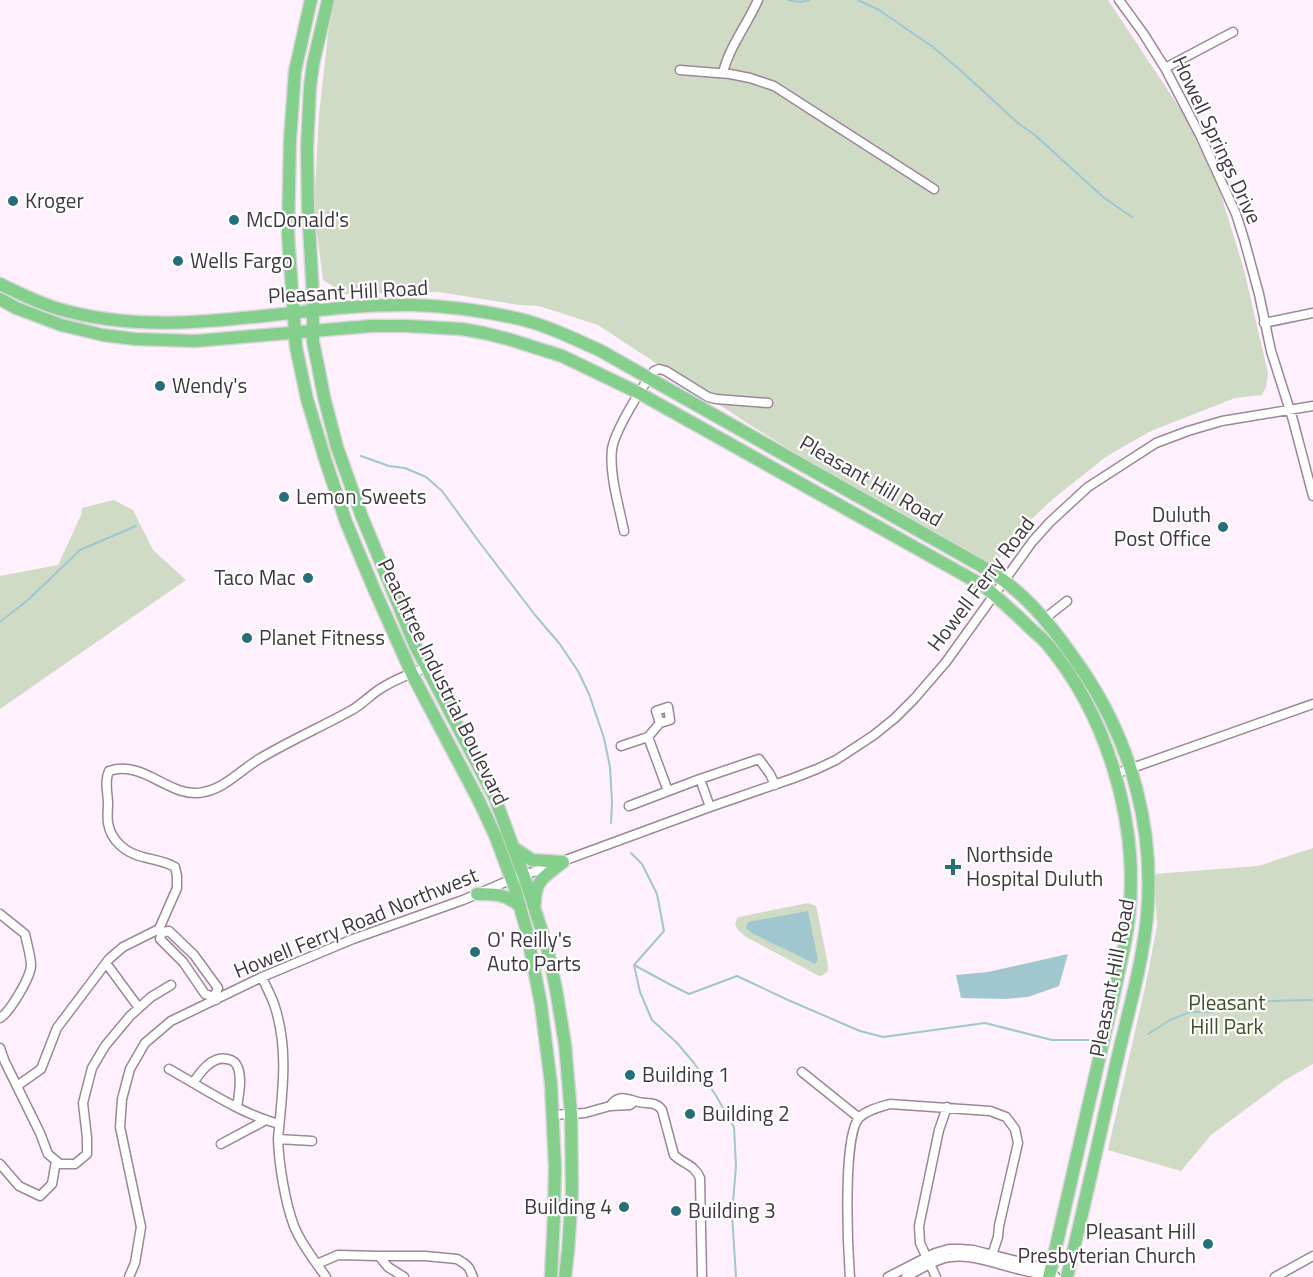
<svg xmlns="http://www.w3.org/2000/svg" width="1313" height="1277" font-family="'Titillium Web',sans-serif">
<rect width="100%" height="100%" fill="#fff0fd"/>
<!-- green -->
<path fill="#d0dbc6" d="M 335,0 L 1108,0 L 1185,116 L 1219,188 L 1244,270 L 1268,373 L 1266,387 L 1262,395 L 1235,398 L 1151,431 L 1107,456 L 1053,499 L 1020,530 L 996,563 L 986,564 L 859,493 L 744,421 L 598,325 L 539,306 L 519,305 L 438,292 L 345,294 L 323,280 L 314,210 L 319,114 L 328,34 Z
M 114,500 L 133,510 L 153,550 L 186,580 L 0,709 L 0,576 L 58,565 L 81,515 L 82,508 Z
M 1313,848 L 1313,1064 L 1285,1080 L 1211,1135 L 1181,1171 L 1108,1150 L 1146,983 L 1157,926 L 1154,874 L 1258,866 Z
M 808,903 L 816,906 L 817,910 L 828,965 L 828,971 L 823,975 L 819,976 L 746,937 L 738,930 L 735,924 L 737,918 L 739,917 Z"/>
<!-- water -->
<path fill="#a0c6cf" d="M 808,911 L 818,960 L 815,964 L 752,933 L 746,928 L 748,922 Z
M 1068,954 L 1059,986 L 1028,997 L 1005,999 L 961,998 L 956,975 L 988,972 Z"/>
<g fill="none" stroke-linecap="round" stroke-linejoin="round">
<!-- stream -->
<path stroke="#a0c6cf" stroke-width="2" d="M 788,0 L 800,2 L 809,0
M 858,0 L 879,10 L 933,47 L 959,69 L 1019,124 L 1035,135 L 1103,197 L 1132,217
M 361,456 L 389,466 L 405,468 L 426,477 L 442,491 L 480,543 L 535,615 L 559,643 L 578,671 L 589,694 L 604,738 L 610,767 L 612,802 L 611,823
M 0,622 L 29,599 L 80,550 L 136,526
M 631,853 L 642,864 L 657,894 L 664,931 L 634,965
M 634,965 L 671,985 L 689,994 L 737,976 L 788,1000 L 860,1031 L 883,1037 L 985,1023 L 1052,1040 L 1095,1040
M 634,965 L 640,992 L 652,1020 L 677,1043 L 694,1063 L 715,1094 L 734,1127 L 736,1166 L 732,1214 L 736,1277
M 1148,1034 L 1170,1020 L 1190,1012 L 1212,1012 L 1231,1002 L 1313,1000"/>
<defs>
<path id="minor" d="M 1119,0 L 1143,33 L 1165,68 L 1201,137 L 1236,214 L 1244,239 L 1259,294 L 1271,351 L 1293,420 L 1313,496
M 1165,68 L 1233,32
M 680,70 L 730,74 L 750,78 L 774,86 L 934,189
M 723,73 C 729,47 747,25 758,0
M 1264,323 L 1313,313
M 624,531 C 619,506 609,474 612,449 C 615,430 642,387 654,371 L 659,369 L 666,371 L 708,397 L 716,399 L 768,403
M 1044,619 L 1067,601
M 648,737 L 660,723 L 670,720 L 668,707 L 656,711 L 660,723
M 621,746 L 648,737 L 668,791
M 1115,774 L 1313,704
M 700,779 L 759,759 L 770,774 L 775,785
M 629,806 L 700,779 L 710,807
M 0,914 L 25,934 C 27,944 31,956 31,966 C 30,978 10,1012 0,1018
M 162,932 L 169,931 L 194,955 L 218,988 L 214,997
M 106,963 L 139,1008
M 262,977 C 266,987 272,997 275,1007 C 289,1051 282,1094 278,1139 C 279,1165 285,1202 294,1226 C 301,1244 315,1261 326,1277
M 216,1000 L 214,997 L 205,994 L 183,962 L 160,939 L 162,932 L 159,929 L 177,888 L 177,876 L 175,867 C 164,861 154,860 143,857 C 126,853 111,841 108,823 C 107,817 108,810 108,804 C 108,793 104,782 109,771 C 145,759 170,800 204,792 C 225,788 241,770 259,759 C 289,741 321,727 352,710 C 364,703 373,692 385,686 C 398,678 413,673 427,667
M 0,1048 L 5,1062 L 40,1133 L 48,1154 L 60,1164 L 75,1164 L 87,1154 L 87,1138 L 83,1103 L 92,1068 L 105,1046 L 130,1016 L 151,997 L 171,985
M 169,1069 C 203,1088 241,1114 279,1124
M 802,1072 L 858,1117
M 193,1083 C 201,1071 212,1056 227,1059 C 233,1060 236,1062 238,1068 C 242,1079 239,1095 237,1107
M 17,1086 L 41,1069 L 57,1028 L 109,959 L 123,947 L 159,929
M 610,1106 C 618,1095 624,1098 635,1101 C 645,1105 655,1100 662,1110 L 674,1155 C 683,1164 695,1165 700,1178 L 702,1277
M 553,1115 L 585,1113 L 610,1106 L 630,1105 L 635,1101
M 278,1139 L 312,1141
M 221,1144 L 266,1120
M 0,1164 L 19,1186 L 40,1196 L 52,1184 L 56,1161
M 317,1264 L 338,1255 L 379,1256
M 129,1277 L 135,1263 L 141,1227 L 120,1127 L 122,1099 L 130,1069 L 145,1043 L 171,1021 L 262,977 L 353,939 L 463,900 L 503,883 L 710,807 L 791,779 L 817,769 L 836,760 L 874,735 L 895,718 L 914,699 L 946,662 L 1032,542 L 1050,522 L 1088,487 L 1156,443 L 1188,431 L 1222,421 L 1313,406
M 404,1277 L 388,1267 L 379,1256 L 425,1256 L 457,1259 L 465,1264 L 469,1268 L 473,1277
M 850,1277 C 848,1251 842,1132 860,1117 C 867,1110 880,1107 890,1104 L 990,1111 L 1006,1117 L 1015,1129 L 1018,1143 L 999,1226 L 998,1237 L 992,1255
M 888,1277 L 935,1253 L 949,1249 L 960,1249 L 973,1250 L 1041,1267 L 1056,1277
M 906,1277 C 917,1271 928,1264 939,1260 C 963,1251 990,1262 1013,1268 C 1026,1271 1037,1275 1050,1274
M 936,1277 L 920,1243 L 919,1226 L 939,1130 L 947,1107
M 1275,1277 L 1313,1256"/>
<path id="highway" d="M 311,0 L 295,71 L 290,140 L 288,234 L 296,347 L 307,399 L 325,459 L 346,522 L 374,589 L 412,674 L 478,799 L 495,835 L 515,889 L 527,932 L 541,1005 L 551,1084 L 555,1167 L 554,1215 L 551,1277
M 328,0 L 313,64 L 310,87 L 307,148 L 308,208 L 313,296 L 313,342 L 317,361 L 324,397 L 337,447 L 362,517 L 415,645 L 495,798 L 527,885 L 547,947 L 556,989 L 565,1044 L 571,1114 L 572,1192 L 568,1251 L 565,1277
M 0,284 C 19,293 38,303 59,309 C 175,343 294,303 412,305 C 448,306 485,311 520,319 C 548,326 575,339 601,351 L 976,563 C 988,570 1002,578 1013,588 C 1041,611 1063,642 1083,671 C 1132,744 1155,830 1147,917 C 1142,968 1126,1019 1115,1069 C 1099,1138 1084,1208 1067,1277
M 0,299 L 16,308 L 61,325 L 103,335 L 135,339 L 195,341 L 371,326 L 407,326 L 462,329 L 484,333 L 508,339 L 562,356 L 639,393 L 984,586 C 999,599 1014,612 1028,626 C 1034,632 1042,638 1048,645 C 1108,717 1139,824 1129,917 C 1127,935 1123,953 1119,971 C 1113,999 1107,1027 1100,1055 C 1083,1129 1066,1203 1049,1277
M 514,848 L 532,860 L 563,862
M 477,894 C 496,894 505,894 520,906
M 535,903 C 534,880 547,875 563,862"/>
</defs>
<!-- minor casing -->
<use href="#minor" stroke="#9d869a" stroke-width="11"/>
<!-- highway casing -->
<use href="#highway" stroke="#d9d7d9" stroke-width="15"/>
<!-- minor -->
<use href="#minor" stroke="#fff" stroke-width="8"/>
<!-- highway -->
<use href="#highway" stroke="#85cf8d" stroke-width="12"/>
</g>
<!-- markers -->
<g fill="#266e7a" stroke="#fff" stroke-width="2">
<circle cx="13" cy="201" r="6"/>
<circle cx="234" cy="220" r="6"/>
<circle cx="178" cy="261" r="6"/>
<circle cx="160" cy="386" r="6"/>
<circle cx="284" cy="497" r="6"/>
<circle cx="1223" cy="527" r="6"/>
<circle cx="308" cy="578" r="6"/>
<circle cx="247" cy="638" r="6"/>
<path d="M950 858h6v6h6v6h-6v6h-6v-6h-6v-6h6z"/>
<circle cx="475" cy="952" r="6"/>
<circle cx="630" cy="1075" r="6"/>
<circle cx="690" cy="1114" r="6"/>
<circle cx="624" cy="1207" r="6"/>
<circle cx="676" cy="1211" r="6"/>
<circle cx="1208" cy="1244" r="6"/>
</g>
<g text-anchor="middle" stroke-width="4.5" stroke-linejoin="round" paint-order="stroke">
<!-- street labels -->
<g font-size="21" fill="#413740" stroke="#fff">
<text transform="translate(1217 140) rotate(65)" y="7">Howell Springs Drive</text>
<text transform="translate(348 292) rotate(-3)" y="7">Pleasant Hill Road</text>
<text transform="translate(871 481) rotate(30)" y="7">Pleasant Hill Road</text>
<text transform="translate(981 584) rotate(-53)" y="7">Howell Ferry Road</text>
<text transform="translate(443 682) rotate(64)" y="7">Peachtree Industrial Boulevard</text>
<text transform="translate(356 923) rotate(-22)" y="7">Howell Ferry Road Northwest</text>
<text transform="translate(1112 978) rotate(-79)" y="7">Pleasant Hill Road</text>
</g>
<!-- poi labels -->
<g font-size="21" fill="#413740" stroke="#fff" text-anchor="start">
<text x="25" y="208">Kroger</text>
<text x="246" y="227">McDonald's</text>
<text x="190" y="268">Wells Fargo</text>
<text x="172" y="393">Wendy's</text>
<text x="296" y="504">Lemon Sweets</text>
<text x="1211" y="522" text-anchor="end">Duluth<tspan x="1211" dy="24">Post Office</tspan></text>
<text x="296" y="585" text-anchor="end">Taco Mac</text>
<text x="259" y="645">Planet Fitness</text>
<text x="966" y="862">Northside<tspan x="966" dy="24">Hospital Duluth</tspan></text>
<text x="487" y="947">O' Reilly's<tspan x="487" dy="24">Auto Parts</tspan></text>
<text x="642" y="1082">Building 1</text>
<text x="702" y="1121">Building 2</text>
<text x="612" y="1214" text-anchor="end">Building 4</text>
<text x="688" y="1218">Building 3</text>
<text x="1196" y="1239" text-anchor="end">Pleasant Hill<tspan x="1196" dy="24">Presbyterian Church</tspan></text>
</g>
<!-- park labels -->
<g font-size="21" fill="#3b5025" stroke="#fff">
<text x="1227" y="1010">Pleasant<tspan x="1227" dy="24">Hill Park</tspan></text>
</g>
</g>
</svg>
